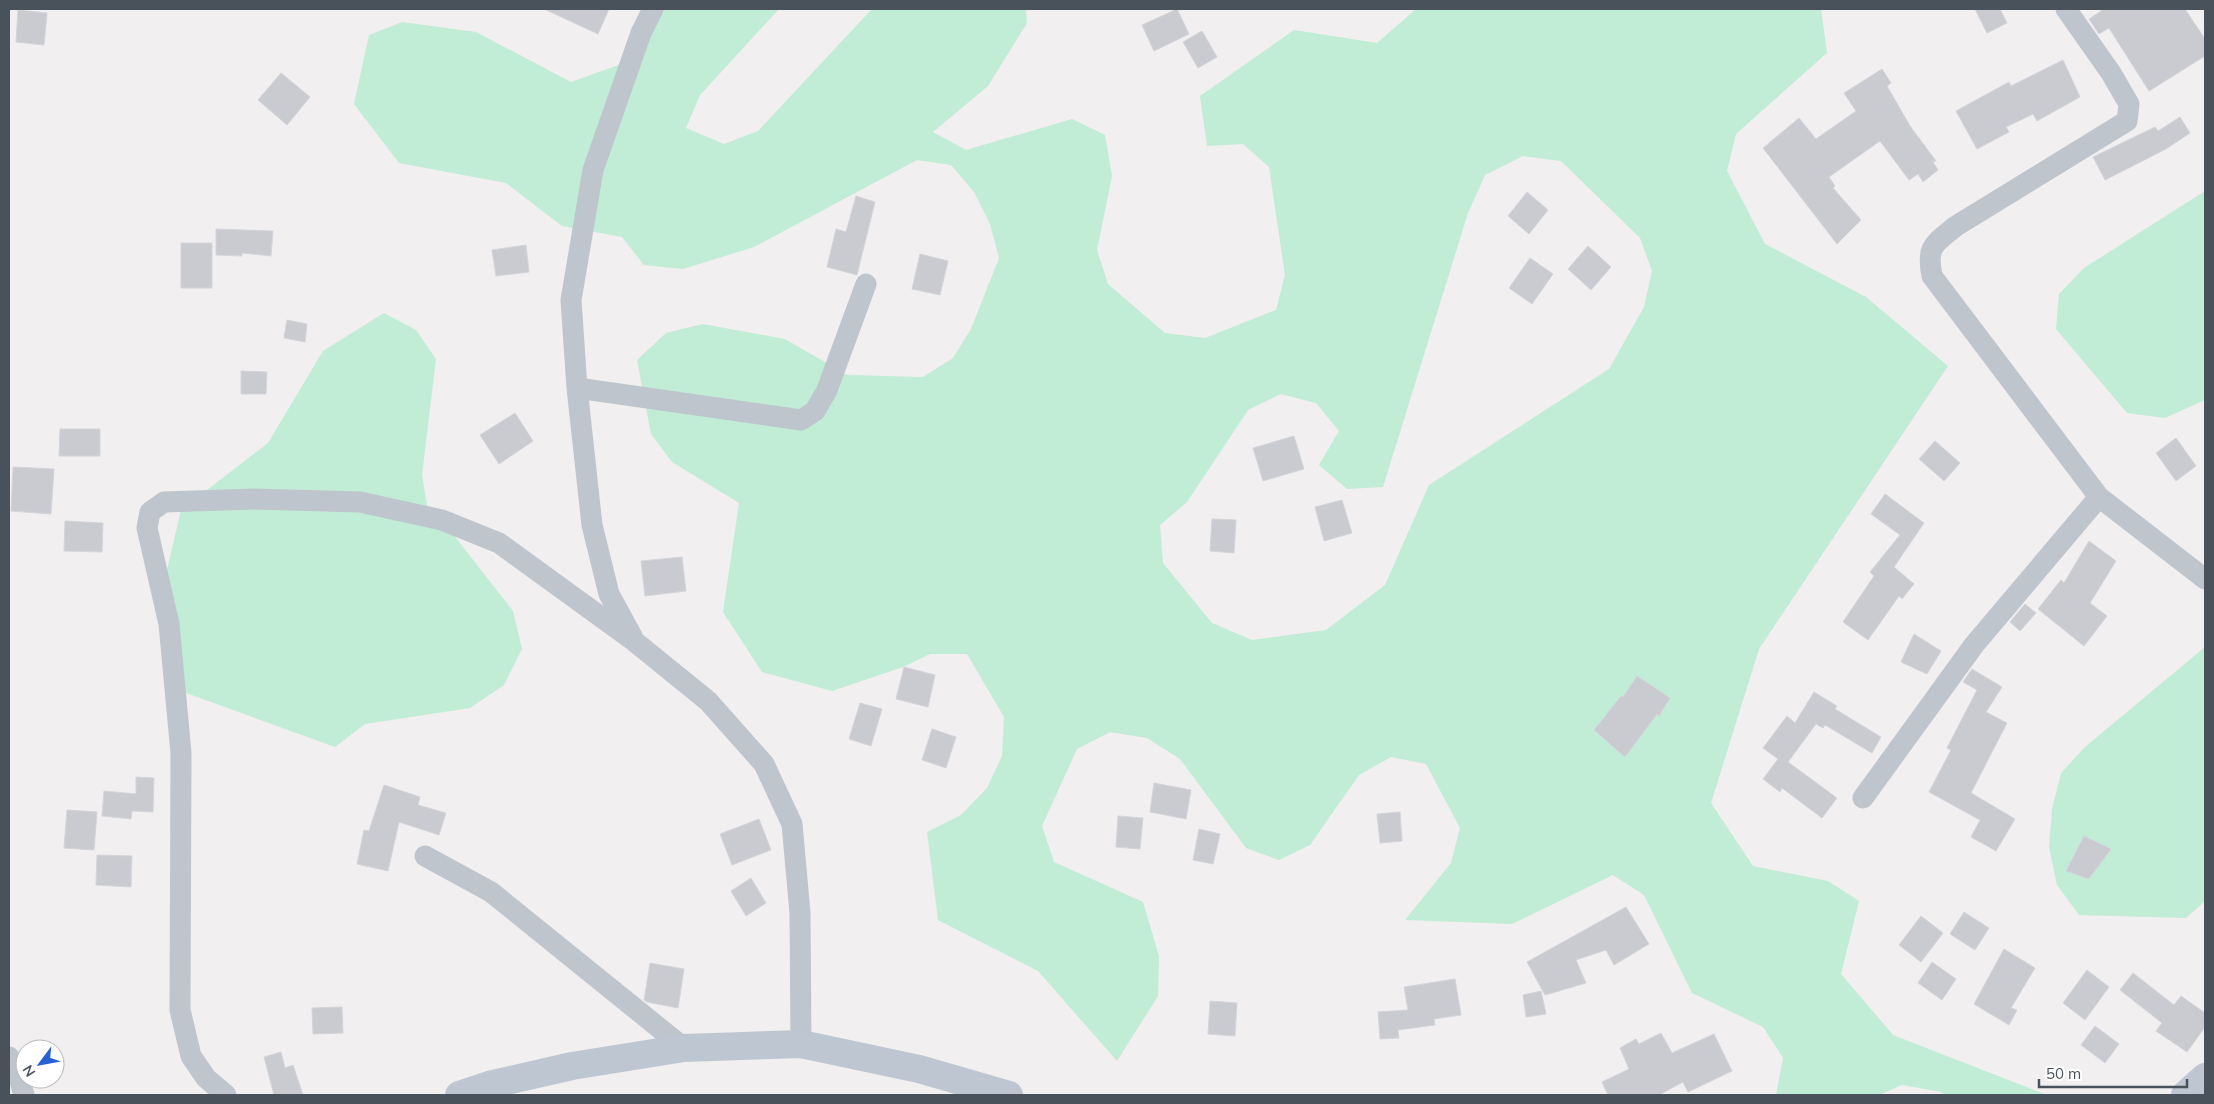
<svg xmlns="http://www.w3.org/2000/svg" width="2214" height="1104" font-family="Mulish,sans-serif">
<rect width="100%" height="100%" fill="#f1efef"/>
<!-- green -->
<path fill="#c1ecd6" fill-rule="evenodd" d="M 663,9 L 779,9 L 700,95 L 686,128 L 724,144 L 758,131 L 872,9 L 1026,9 L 1027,23 L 988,86 L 933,132 L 966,150 L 1072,119 L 1105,135 L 1112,176 L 1097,250 L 1108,284 L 1165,333 L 1205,338 L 1276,310 L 1285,275 L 1269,167 L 1243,144 L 1207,146 L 1200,96 L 1294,30 L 1377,43 L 1416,9 L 1821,9 L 1827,53 L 1736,134 L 1727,171 L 1765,244 L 1866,297 L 1948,366 L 1759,649 L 1711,803 L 1753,866 L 1828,881 L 1859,901 L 1841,974 L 1893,1035 L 2047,1095 L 1946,1095 L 1941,1092 L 1902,1085 L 1879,1095 L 1776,1095 L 1783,1058 L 1763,1027 L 1692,993 L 1644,895 L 1613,875 L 1512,924 L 1405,920 L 1451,863 L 1460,828 L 1426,764 L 1391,757 L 1359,775 L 1310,845 L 1279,860 L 1246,848 L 1180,759 L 1147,738 L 1110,732 L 1077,749 L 1042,826 L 1054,862 L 1143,902 L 1159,956 L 1158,996 L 1117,1061 L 1038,971 L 938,920 L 927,832 L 961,815 L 987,788 L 1002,756 L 1004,717 L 967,654 L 930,654 L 903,667 L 832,691 L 762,672 L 723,612 L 739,503 L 672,462 L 651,434 L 637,360 L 666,333 L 703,324 L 785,339 L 847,375 L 923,377 L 953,358 L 971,329 L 999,258 L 990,224 L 974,192 L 951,165 L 917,160 L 754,247 L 683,269 L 644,265 L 622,237 L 562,226 L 506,183 L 399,163 L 354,104 L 369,35 L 402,22 L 476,32 L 571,82 L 641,57 ZM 1523,156 L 1561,161 L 1640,238 L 1652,271 L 1644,307 L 1609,369 L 1429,485 L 1385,585 L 1326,630 L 1252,640 L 1212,623 L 1163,563 L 1160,525 L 1187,502 L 1248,410 L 1281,394 L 1316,403 L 1339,431 L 1319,465 L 1347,489 L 1383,487 L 1468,213 L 1485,175 Z
M 2205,191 L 2205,400 L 2165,418 L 2127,413 L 2056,329 L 2059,294 L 2084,268 Z
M 384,313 L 416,330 L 436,359 L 422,475 L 428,511 L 442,520 L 513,611 L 522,649 L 504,685 L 470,708 L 365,724 L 335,747 L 175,689 L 164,583 L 181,510 L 268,443 L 323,351 Z
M 2205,647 L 2205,901 L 2186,918 L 2079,915 L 2057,885 L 2049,847 L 2052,809 L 2061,773 L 2085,747 Z"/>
<!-- building -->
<path fill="#c9cbd1" stroke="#d4d5da" d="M 544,9 L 609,9 L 598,34 Z
M 1177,9 L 1189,34 L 1154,51 L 1142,25 Z
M 1975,9 L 2000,9 L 2007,23 L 1987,33 Z
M 2104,9 L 2185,9 L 2205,39 L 2205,56 L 2149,91 L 2109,28 L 2099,34 L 2089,19 Z
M 18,10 L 47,13 L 44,45 L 16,42 Z
M 1202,31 L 1217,57 L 1198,68 L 1183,42 Z
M 2063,60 L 2080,97 L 2037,121 L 2033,114 L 2006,127 L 2009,132 L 1977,149 L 1956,111 L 2009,82 L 2011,86 Z
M 1882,69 L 1891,83 L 1887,86 L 1910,126 L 1936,161 L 1933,162 L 1938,170 L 1923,182 L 1918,174 L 1909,180 L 1880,141 L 1829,177 L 1835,186 L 1833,188 L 1861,220 L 1837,244 L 1763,148 L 1799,118 L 1816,139 L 1856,111 L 1844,93 Z
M 281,73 L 310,97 L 287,125 L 258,100 Z
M 2180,117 L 2190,133 L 2166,149 L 2105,180 L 2093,157 L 2155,127 L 2158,131 Z
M 1527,192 L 1548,210 L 1529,234 L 1508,216 Z
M 856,196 L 875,202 L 857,275 L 827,267 L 836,229 L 846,232 Z
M 216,229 L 273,231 L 271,256 L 242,253 L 242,256 L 216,255 Z
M 181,243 L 212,243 L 212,288 L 181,288 Z
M 526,245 L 529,272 L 496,276 L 492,250 Z
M 1588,246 L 1611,267 L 1591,290 L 1568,269 Z
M 920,254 L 948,261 L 940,295 L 912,289 Z
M 1530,258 L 1553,274 L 1532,304 L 1509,288 Z
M 287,320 L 307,324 L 305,342 L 284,338 Z
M 241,371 L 267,372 L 266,394 L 241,394 Z
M 515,413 L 533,441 L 499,464 L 480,435 Z
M 60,429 L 100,429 L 100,456 L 59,456 Z
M 1294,436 L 1304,469 L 1263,481 L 1253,448 Z
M 2176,438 L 2196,466 L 2176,481 L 2156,453 Z
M 1935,441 L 1960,463 L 1944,481 L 1919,459 Z
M 13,467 L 54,469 L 51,514 L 11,511 Z
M 1885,494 L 1924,523 L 1894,567 L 1914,584 L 1902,599 L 1899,596 L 1868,640 L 1843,622 L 1874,576 L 1870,572 L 1900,535 L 1871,514 Z
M 1342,500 L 1352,533 L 1324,541 L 1315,507 Z
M 1212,519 L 1236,520 L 1234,553 L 1210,551 Z
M 65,521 L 103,523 L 102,552 L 64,551 Z
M 2089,541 L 2116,561 L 2090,603 L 2107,616 L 2084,646 L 2038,609 L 2061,580 L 2064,583 Z
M 682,557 L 686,591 L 645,596 L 641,561 Z
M 2025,604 L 2036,613 L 2020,631 L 2010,622 Z
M 1914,634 L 1941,651 L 1927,674 L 1901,662 Z
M 904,667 L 935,675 L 928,707 L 896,699 Z
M 1972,669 L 2002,687 L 1986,712 L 2007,723 L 1971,793 L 2015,819 L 1996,851 L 1971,837 L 1980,820 L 1929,792 L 1951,750 L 1947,748 L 1977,690 L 1963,682 Z
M 1637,676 L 1670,698 L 1659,716 L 1657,714 L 1625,757 L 1594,730 L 1621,696 L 1623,697 Z
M 1814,692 L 1837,706 L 1835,709 L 1881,737 L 1872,753 L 1825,725 L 1823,728 L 1816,724 L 1788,762 L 1837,798 L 1822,818 L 1782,788 L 1780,792 L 1763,779 L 1778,759 L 1763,748 L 1787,716 L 1795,723 Z
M 860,703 L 882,709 L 871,746 L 849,739 Z
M 932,729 L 956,737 L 946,768 L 922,760 Z
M 136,777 L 154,778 L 153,812 L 132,811 L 131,819 L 102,816 L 104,791 L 136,794 Z
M 1154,783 L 1191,790 L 1186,819 L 1150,812 Z
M 384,785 L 420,797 L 418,805 L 446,813 L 439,835 L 399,822 L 388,871 L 357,864 L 364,830 L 369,831 Z
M 67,810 L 97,812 L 94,850 L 64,848 Z
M 1400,812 L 1402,841 L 1380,843 L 1377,814 Z
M 1118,816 L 1143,818 L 1140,849 L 1116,847 Z
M 759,819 L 771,850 L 732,865 L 720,834 Z
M 1199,829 L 1220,834 L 1213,864 L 1193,860 Z
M 2084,836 L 2111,849 L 2089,879 L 2066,871 Z
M 97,855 L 132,856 L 131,887 L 96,885 Z
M 751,878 L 766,903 L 746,916 L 731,891 Z
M 1626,907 L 1649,944 L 1614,965 L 1606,950 L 1576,960 L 1586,983 L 1545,995 L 1527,962 Z
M 1964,912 L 1989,928 L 1975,950 L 1950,934 Z
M 1921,916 L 1943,933 L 1921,962 L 1899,945 Z
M 2004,949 L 2035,968 L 2011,1008 L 2017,1010 L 2009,1025 L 1974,1004 Z
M 1932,962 L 1956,979 L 1942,1000 L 1918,983 Z
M 650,963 L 684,969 L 678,1008 L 647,1002 L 644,1000 Z
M 2087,970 L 2109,987 L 2085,1020 L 2063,1003 Z
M 2133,973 L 2174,1005 L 2181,996 L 2205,1013 L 2205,1027 L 2187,1052 L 2156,1031 L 2162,1023 L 2120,990 Z
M 1455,979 L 1461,1015 L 1434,1019 L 1435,1025 L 1398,1030 L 1399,1038 L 1380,1039 L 1378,1012 L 1408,1010 L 1404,987 Z
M 1541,991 L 1546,1014 L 1526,1017 L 1523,995 Z
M 1210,1001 L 1237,1003 L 1235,1036 L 1208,1034 Z
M 342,1007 L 343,1033 L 313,1034 L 312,1008 Z
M 2095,1026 L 2119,1044 L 2105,1063 L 2081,1045 Z
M 1661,1033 L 1672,1053 L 1714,1034 L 1732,1071 L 1688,1092 L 1683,1082 L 1659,1095 L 1608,1095 L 1602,1082 L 1629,1069 L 1620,1048 L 1636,1039 L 1639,1044 Z
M 281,1052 L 285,1068 L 293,1065 L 303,1095 L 274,1095 L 264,1057 Z"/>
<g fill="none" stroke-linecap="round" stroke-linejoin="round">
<!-- street -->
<path stroke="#bfc5cd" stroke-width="21" d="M 2066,9 L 2111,73 L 2129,104 L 2127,121 L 1956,226 C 1934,244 1926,246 1932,276 L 2099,497 L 2205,579
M 577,388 L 801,420 L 815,411 L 827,390 L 866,284
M 632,636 L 609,594 L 592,525 L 577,388 L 571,300 L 593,170 L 641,33 L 653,9
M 1863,798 L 1974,645 L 2099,497
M 425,856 L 491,892 L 684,1048
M 9,1057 L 16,1068 L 24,1095
M 226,1095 L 206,1078 L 191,1056 L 180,1010 L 181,753 L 169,624 L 147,528 L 150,512 L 164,502 L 254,499 L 360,502 L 442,520 L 499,543 L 634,641 L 708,701 L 764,764 L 792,824 L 800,913 L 801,1044"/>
<!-- secondary -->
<path stroke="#bec6d1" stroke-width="28" d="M 459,1095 L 489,1085 L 572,1066 L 684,1048 L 801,1044 L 919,1069 L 1009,1095
M 2185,1095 L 2205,1077"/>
</g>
<!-- border -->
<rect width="2214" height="1104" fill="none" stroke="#49515b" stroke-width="20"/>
<!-- north arrow -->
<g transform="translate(40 1064) rotate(238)"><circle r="24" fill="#ffffff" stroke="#b6b9bd"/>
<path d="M0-4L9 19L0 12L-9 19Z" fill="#2761d3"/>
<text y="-8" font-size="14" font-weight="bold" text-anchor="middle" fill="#49515b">N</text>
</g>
<!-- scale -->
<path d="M2039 1079v8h148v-8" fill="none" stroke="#49515b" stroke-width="2.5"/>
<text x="2046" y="1079" font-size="15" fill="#49515b" stroke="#ffffff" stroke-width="4" paint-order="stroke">50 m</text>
</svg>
